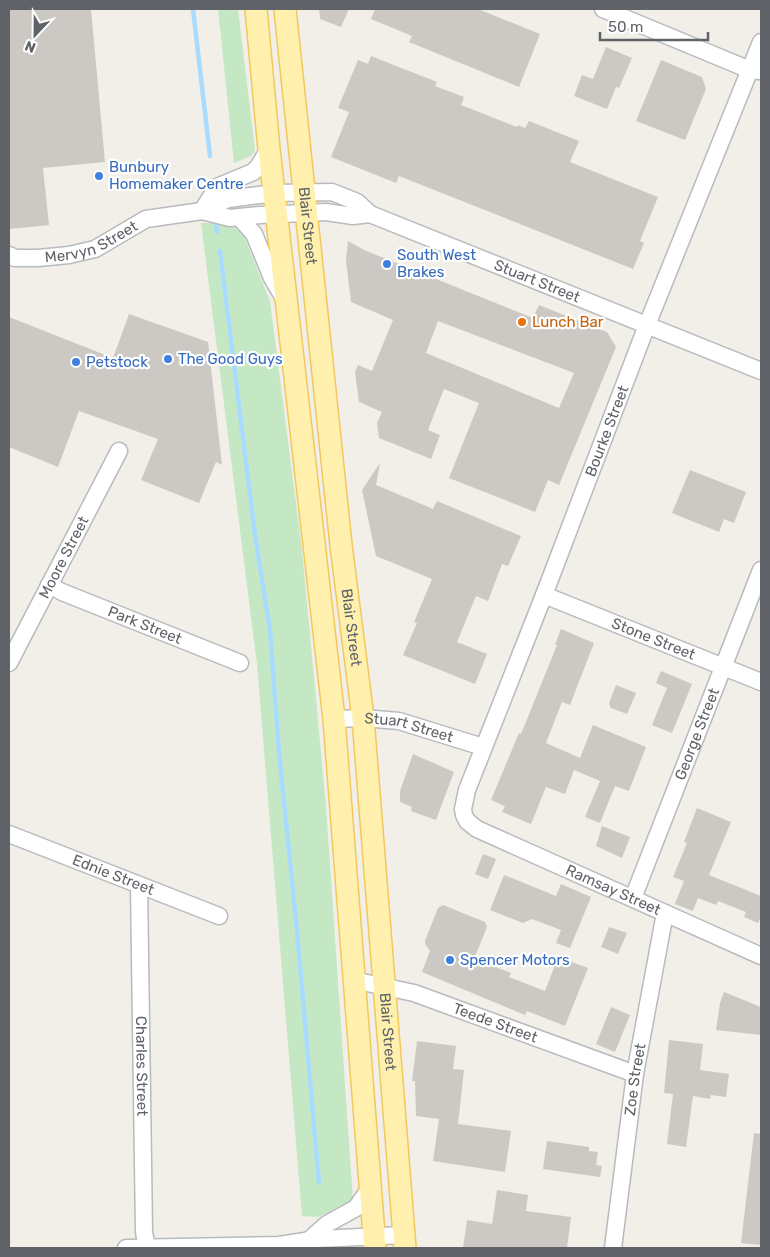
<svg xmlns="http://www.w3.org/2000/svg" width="770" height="1257" font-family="Rubik,sans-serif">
<rect width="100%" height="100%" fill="#f1efe7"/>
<!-- green -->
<path fill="#c5e8c4" d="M 218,9 L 238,9 L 255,150 L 251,156 L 234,163 Z
M 201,223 L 230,223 L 244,236 L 270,301 L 302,550 L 326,806 L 353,1201 L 318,1217 L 302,1216 L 257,664 Z"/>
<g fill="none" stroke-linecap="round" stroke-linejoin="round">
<!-- stream -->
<path stroke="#a9dbff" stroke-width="4.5" d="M 193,9 L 210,156
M 215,218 L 217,232
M 220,251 L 255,535 L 270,630 L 279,752 L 297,931 L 319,1183"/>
</g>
<!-- building -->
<path fill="#ccc9c4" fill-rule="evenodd" d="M 9,9 L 91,9 L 105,162 L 43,168 L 49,225 L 9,229 Z
M 319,9 L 349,9 L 341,27 L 320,19 Z
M 375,9 L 478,9 L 540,34 L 519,87 L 409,42 L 412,36 L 371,19 Z
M 606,47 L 632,58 L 619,88 L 616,87 L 607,109 L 574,96 L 582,75 L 593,79 Z
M 371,56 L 437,82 L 435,86 L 464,97 L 461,105 L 517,127 L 518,125 L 525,128 L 529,121 L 579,141 L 570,162 L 658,197 L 640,241 L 644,243 L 633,269 L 399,176 L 396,183 L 331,157 L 349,112 L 338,108 L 358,60 L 368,64 Z
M 661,60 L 702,77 L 706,89 L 685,140 L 636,121 Z
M 348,241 L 364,250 L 533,318 L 539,305 L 607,332 L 616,347 L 559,485 L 548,480 L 535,512 L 449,478 L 479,403 L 444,389 L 428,430 L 440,435 L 431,459 L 379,438 L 377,423 L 382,412 L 359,402 L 355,372 L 358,365 L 372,371 L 393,320 L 351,302 L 346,261 ZM 438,321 L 574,373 L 559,408 L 426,353 Z
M 129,314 L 208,342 L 222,465 L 216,462 L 199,503 L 141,480 L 158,439 L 79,411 L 58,467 L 9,447 L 9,317 L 113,358 Z
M 380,463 L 376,485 L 433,509 L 437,501 L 521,536 L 508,566 L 502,564 L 488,601 L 476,596 L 457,642 L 487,654 L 475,684 L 403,655 L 417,623 L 414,622 L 432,579 L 376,556 L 362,490 Z
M 690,470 L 746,492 L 734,523 L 724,519 L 719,532 L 672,513 Z
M 561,629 L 594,643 L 570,705 L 562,702 L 546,743 L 580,758 L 593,725 L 646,747 L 629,791 L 615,786 L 600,823 L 585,817 L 600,781 L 574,770 L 565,794 L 546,787 L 531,824 L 502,812 L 505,806 L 491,800 L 519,733 L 521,734 L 532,707 L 557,645 L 555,645 Z
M 661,671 L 692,684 L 672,733 L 652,725 L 667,688 L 656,683 Z
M 616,685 L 636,693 L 627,714 L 611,708 L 609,703 Z
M 413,754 L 454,772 L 436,820 L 411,811 L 412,807 L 400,802 L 400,791 Z
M 697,808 L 731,822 L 709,875 L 761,896 L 761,916 L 758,923 L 744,917 L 746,912 L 718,901 L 716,905 L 698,898 L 693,911 L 675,904 L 684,881 L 673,877 L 687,843 L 684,842 Z
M 602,826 L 630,837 L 622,858 L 596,846 Z
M 483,854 L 496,859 L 488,879 L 475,874 Z
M 504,875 L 556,896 L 561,884 L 591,897 L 570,948 L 556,943 L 561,930 L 532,919 L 523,923 L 490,910 Z
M 443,905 L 485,922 L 487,927 L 474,959 L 511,973 L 509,977 L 545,991 L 558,957 L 588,968 L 565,1026 L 527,1011 L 525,1015 L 422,972 L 430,951 L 425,944 L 425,941 L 438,908 Z
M 609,927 L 627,933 L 618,954 L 601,947 Z
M 724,992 L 761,1007 L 761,1035 L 716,1030 L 720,1003 Z
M 611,1007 L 630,1015 L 615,1052 L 596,1044 Z
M 669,1040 L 703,1044 L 700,1070 L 729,1074 L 726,1097 L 711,1095 L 710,1099 L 693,1096 L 686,1147 L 667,1144 L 673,1094 L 664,1093 Z
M 417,1041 L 456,1046 L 453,1069 L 464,1070 L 458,1124 L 511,1131 L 505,1172 L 433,1161 L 439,1119 L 416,1116 L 415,1081 L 412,1081 Z
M 754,1133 L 761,1134 L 761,1245 L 741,1243 Z
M 547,1141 L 589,1147 L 589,1151 L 598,1152 L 596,1165 L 602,1166 L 600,1177 L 543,1169 Z
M 497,1190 L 528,1195 L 526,1211 L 571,1217 L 567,1248 L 463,1248 L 467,1220 L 492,1224 Z"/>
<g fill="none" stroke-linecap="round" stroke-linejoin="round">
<defs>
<g id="minor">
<path d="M 603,9 L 750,70 L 759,71"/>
<path id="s1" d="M 761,42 L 647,325 L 544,595 L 467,790 L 463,809 L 464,815 L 467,821 L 477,829 L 761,956"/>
<path d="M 202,211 L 230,218 L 260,215 L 326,212 L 353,216 L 370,214"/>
<path d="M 202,211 L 217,187 L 253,172 L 258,167 L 269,149"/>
<path d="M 239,217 L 254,234 L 272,278 L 285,300"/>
<path id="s2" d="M 9,255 L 15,258 L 38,258 L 69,255 L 95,249 L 146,219 L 202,211 L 228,199 L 251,196 L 275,193 L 332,192 L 357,202 L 370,214 L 761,371"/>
<path id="s3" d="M 49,585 L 62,592 L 240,663"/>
<path id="s4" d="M 544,595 L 761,682"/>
<path id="s5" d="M 9,663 L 119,451"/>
<path id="s6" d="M 334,719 L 363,718 L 399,721 L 483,747"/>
<path id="s7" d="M 9,834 L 219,916"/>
<path id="s8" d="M 139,885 L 144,1232 L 147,1248"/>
<path id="s9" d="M 633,898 L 761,570"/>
<path id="s10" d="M 353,980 L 414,993 L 635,1074"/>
<path d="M 308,1241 L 327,1224 L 356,1208 L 370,1188"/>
<path d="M 126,1248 L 279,1245 L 318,1239 L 404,1235"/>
<path id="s11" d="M 613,1248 L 635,1074 L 665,913"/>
</g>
<g id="major">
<path d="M 256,9 L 269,149 L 334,719 L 375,1248"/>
<path id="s12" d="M 285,9 L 341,545 L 363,718 L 405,1248"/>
</g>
</defs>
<!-- minor casing -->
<use href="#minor" stroke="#b7babe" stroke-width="19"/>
<!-- major casing -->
<use href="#major" stroke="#f4c75e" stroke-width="24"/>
<!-- minor -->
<use href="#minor" stroke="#fff" stroke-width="16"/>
<!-- major -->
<use href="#major" stroke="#fff0ae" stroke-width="21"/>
</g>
<!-- markers -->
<g fill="#3f7fe0" stroke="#fff" stroke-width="2">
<circle cx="99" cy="176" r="5"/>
<circle cx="387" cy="264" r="5"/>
<circle cx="168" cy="359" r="5"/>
<circle cx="76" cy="362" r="5"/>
<circle cx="450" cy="960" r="5"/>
</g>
<circle fill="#e8710a" stroke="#fff" stroke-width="2" cx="522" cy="322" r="5"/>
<g text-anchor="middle" stroke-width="4.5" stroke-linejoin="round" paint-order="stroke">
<!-- shop labels -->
<g font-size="15" fill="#366cbe" stroke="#fff" text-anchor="start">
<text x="109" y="172">Bunbury<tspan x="109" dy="17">Homemaker Centre</tspan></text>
<text x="397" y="260">South West<tspan x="397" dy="17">Brakes</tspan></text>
<text x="178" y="364">The Good Guys</text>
<text x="86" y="367">Petstock</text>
<text x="460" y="965">Spencer Motors</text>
</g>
<!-- street labels -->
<g font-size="15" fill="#5f6368" stroke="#fff">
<text dy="5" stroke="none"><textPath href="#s12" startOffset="218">Blair Street</textPath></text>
<text dy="5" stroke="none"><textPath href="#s2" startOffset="86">Mervyn Street</textPath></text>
<text dy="5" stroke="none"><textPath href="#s2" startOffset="561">Stuart Street</textPath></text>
<text transform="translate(607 431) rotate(-69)" y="5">Bourke Street</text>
<text dy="5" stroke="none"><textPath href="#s5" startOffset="119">Moore Street</textPath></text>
<text dy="5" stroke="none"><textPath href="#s3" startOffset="104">Park Street</textPath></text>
<text dy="5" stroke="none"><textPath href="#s12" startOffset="622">Blair Street</textPath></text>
<text dy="5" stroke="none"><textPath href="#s4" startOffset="118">Stone Street</textPath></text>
<text dy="5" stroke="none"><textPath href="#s6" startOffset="76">Stuart Street</textPath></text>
<text dy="5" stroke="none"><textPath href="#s9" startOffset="176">George Street</textPath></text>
<text dy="5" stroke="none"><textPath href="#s7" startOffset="112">Ednie Street</textPath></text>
<text dy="5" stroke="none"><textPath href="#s1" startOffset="998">Ramsay Street</textPath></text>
<text dy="5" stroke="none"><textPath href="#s10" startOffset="149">Teede Street</textPath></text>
<text dy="5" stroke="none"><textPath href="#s12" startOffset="1028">Blair Street</textPath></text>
<text dy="5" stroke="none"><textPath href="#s8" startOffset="181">Charles Street</textPath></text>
<text dy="5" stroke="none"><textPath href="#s11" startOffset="170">Zoe Street</textPath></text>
</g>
<!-- food labels -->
<g font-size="15" fill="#c56008" stroke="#fff" text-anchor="start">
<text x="532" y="327">Lunch Bar</text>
</g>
</g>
<!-- border -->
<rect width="770" height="1257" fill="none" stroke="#5f6368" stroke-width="20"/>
<!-- north arrow -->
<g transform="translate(35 35) rotate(202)" stroke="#ffffff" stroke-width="4" paint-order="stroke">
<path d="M0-4L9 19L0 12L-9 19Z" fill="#5f6368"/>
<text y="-8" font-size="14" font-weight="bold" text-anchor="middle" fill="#5f6368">N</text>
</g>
<!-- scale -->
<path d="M600 32v8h108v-8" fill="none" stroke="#5f6368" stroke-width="2.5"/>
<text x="608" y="32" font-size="15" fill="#5f6368" stroke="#ffffff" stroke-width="4" paint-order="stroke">50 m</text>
</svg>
